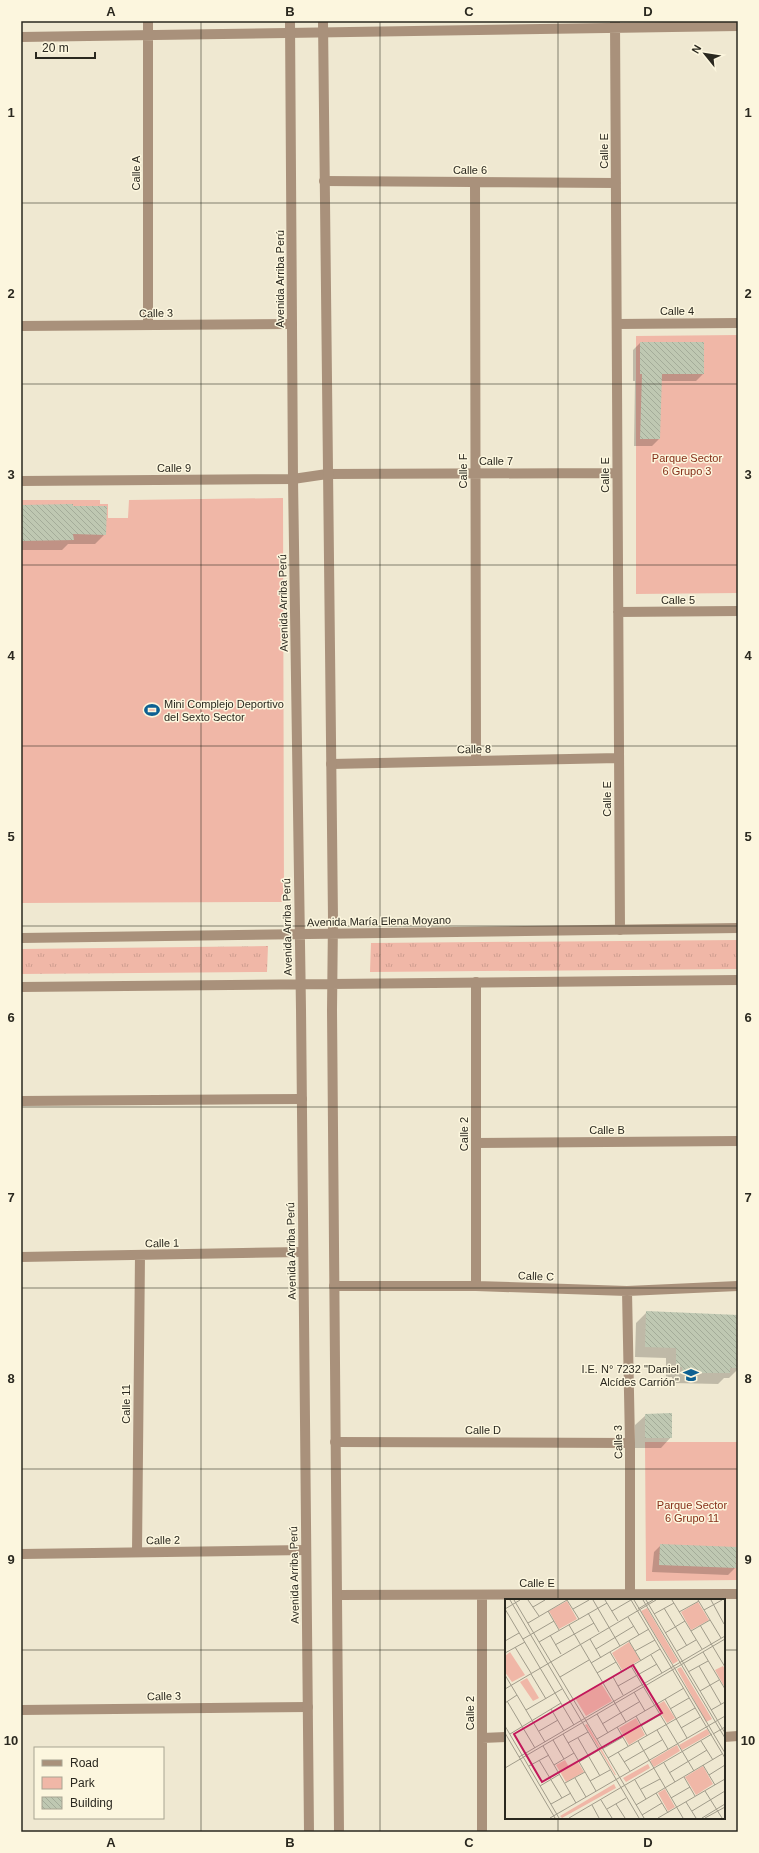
<svg xmlns="http://www.w3.org/2000/svg" width="759" height="1853" font-family="Helvetica,sans-serif">
<defs>
<pattern id="grass-tufts" width="24" height="20" patternUnits="userSpaceOnUse"><rect width="24" height="20" fill="#f0b7a7"/><path d="M3 7l-1-3M5 7V3M7 7l1-3M15 17l-1-3M17 17v-4M19 17l1-3" fill="none" stroke="#ce9d8f"/></pattern>
<pattern id="building-back-hatch" width="6" height="6" patternUnits="userSpaceOnUse"><rect width="6" height="6" fill="#bfc8b2"/><path d="M-1 5l2 2M0 0l6 6M5-1l2 2" fill="none" stroke="#a4ac99"/></pattern>
</defs>
<rect width="100%" height="100%" fill="#efe8d1"/>
<!-- grass -->
<path fill="url(#grass-tufts)" d="M 738,940 L 738,969 L 370,972 L 371,943 Z
M 268,946 L 267,972 L 21,974 L 21,949 Z"/>
<!-- park -->
<path fill="#f0b7a7" d="M 738,335 L 738,593 L 636,594 L 636,336 Z
M 283,498 L 284,902 L 21,903 L 21,500 L 100,500 L 100,504 L 108,504 L 108,518 L 128,518 L 129,500 Z
M 645,1442 L 738,1442 L 738,1580 L 646,1581 Z"/>
<!-- shadow -->
<path fill="#0003" d="M 640,343 L 703,374 L 696,381 L 661,381 L 659,439 L 652,446 L 634,446 L 635,381 L 633,381 L 633,350 Z
M 21,505 L 72,505 L 72,507 L 105,534 L 95,544 L 68,544 L 62,550 L 21,550 Z
M 647,1312 L 738,1316 L 738,1369 L 729,1378 L 724,1378 L 718,1384 L 672,1383 L 672,1377 L 666,1377 L 666,1358 L 635,1357 L 636,1323 Z
M 646,1415 L 671,1437 L 661,1448 L 635,1448 L 635,1425 Z
M 661,1545 L 735,1568 L 728,1575 L 652,1572 L 654,1552 Z"/>
<!-- building -->
<path fill="url(#building-back-hatch)" d="M 640,342 L 704,342 L 704,374 L 662,374 L 660,439 L 640,439 L 642,374 L 640,374 Z
M 73,504 L 73,506 L 107,506 L 106,535 L 73,534 L 74,540 L 21,541 L 21,505 Z
M 646,1311 L 738,1315 L 738,1368 L 730,1368 L 730,1373 L 683,1373 L 682,1367 L 676,1367 L 676,1348 L 645,1347 Z
M 672,1413 L 672,1438 L 645,1438 L 645,1414 Z
M 660,1544 L 737,1547 L 736,1568 L 659,1565 Z"/>
<g fill="none" stroke-linecap="round" stroke-linejoin="round">
<!-- minor -->
<path stroke="#a9917b" stroke-width="10" d="M 615,21 L 620,930
M 21,37 L 738,26
M 324,181 L 616,183
M 475,182 L 476,761
M 617,324 L 738,323
M 148,325 L 148,21
M 21,326 L 292,324
M 21,481 L 293,479 L 327,474 L 617,473
M 618,612 L 738,611
M 331,764 L 619,758
M 21,1101 L 302,1099
M 476,1143 L 738,1141
M 21,1257 L 303,1252
M 334,1286 L 476,1286 L 627,1291 L 738,1286
M 476,1286 L 476,982
M 627,1291 L 630,1443 L 630,1594
M 335,1442 L 630,1443
M 137,1552 L 140,1255
M 21,1554 L 306,1550
M 337,1595 L 738,1594
M 21,1710 L 308,1707
M 724,1737 L 738,1736
M 482,1738 L 506,1737
M 482,1832 L 482,1595"/>
<!-- tertiary -->
<path stroke="#a9917b" stroke-width="10" d="M 290,21 L 293,479 L 301,1009 L 309,1832
M 323,21 L 333,919 L 332,1010 L 339,1832
M 21,938 L 738,928
M 21,987 L 738,980"/>
</g>
<!-- grid -->
<path fill="none" stroke="#2a281f" stroke-width="1" stroke-opacity="0.55" d="M 201,21 L 201,1832M 380,21 L 380,1832M 558,21 L 558,1600M 21,203 L 738,203M 21,384 L 738,384M 21,565 L 738,565M 21,746 L 738,746M 21,926 L 738,926M 21,1107 L 738,1107M 21,1288 L 738,1288M 21,1469 L 738,1469M 21,1650 L 506,1650M 724,1650 L 738,1650M 558,1818 L 558,1832"/>
<!-- icons -->
<defs>
<symbol id="stadium-bare" viewBox="-9 -9 18 18"><path d="M0-5a6.5 5 0 1 0 0 10a6.5 5 0 1 0 0-10ZM-3.5-1.8h7v3.6h-7Z" fill="#0e6092" stroke="#fcf6de" stroke-width="2.5" paint-order="stroke"/></symbol>
<symbol id="school-bare" viewBox="-9 -9 18 18"><path d="M0-5L7-2L0 1L-7-2ZM-4 1L0 2.5L4 1V4Q0 6-4 4Z" fill="#0e6092" stroke="#fcf6de" stroke-width="2.5" paint-order="stroke"/></symbol>
</defs>
<g fill-rule="evenodd">
<use href="#stadium-bare" x="141" y="699" width="22" height="22"/>
<use href="#school-bare" x="680" y="1364" width="22" height="22"/>
</g>
<g text-anchor="middle" stroke-width="3" stroke-linejoin="round" paint-order="stroke">
<!-- street labels -->
<g font-size="11" fill="#2a281f" stroke="#fcf6de">
<text transform="translate(604 151) rotate(-90)" y="4">Calle E</text>
<text x="470" y="174">Calle 6</text>
<text transform="translate(136 173) rotate(-90)" y="4">Calle A</text>
<text transform="translate(280 279) rotate(-90)" y="4">Avenida Arriba Perú</text>
<text x="677" y="315">Calle 4</text>
<text transform="translate(156 313) rotate(-1)" y="4">Calle 3</text>
<text x="496" y="465">Calle 7</text>
<text x="174" y="472">Calle 9</text>
<text transform="translate(463 471) rotate(-90)" y="4">Calle F</text>
<text transform="translate(605 475) rotate(-90)" y="4">Calle E</text>
<text x="678" y="604">Calle 5</text>
<text transform="translate(283 603) rotate(-91)" y="4">Avenida Arriba Perú</text>
<text transform="translate(474 749) rotate(-1)" y="4">Calle 8</text>
<text transform="translate(607 799) rotate(-90)" y="4">Calle E</text>
<text transform="translate(379 921) rotate(-1)" y="4">Avenida María Elena Moyano</text>
<text transform="translate(287 927) rotate(-91)" y="4">Avenida Arriba Perú</text>
<text x="607" y="1134">Calle B</text>
<text transform="translate(464 1134) rotate(-90)" y="4">Calle 2</text>
<text transform="translate(162 1243) rotate(-1)" y="4">Calle 1</text>
<text transform="translate(291 1251) rotate(-91)" y="4">Avenida Arriba Perú</text>
<text transform="translate(536 1276) rotate(2)" y="4">Calle C</text>
<text transform="translate(126 1404) rotate(-90)" y="4">Calle 11</text>
<text x="483" y="1434">Calle D</text>
<text transform="translate(618 1442) rotate(-91)" y="4">Calle 3</text>
<text transform="translate(163 1540) rotate(-1)" y="4">Calle 2</text>
<text transform="translate(294 1575) rotate(-91)" y="4">Avenida Arriba Perú</text>
<text x="537" y="1587">Calle E</text>
<text transform="translate(164 1696) rotate(-1)" y="4">Calle 3</text>
<text transform="translate(470 1713) rotate(-90)" y="4">Calle 2</text>
</g>
<!-- park labels -->
<g font-size="11" fill="#862f19" stroke="#fcf6de">
<text x="687" y="462">Parque Sector<tspan x="687" dy="13">6 Grupo 3</tspan></text>
<text x="692" y="1509">Parque Sector<tspan x="692" dy="13">6 Grupo 11</tspan></text>
</g>
<!-- poi labels -->
<g font-size="11" fill="#2a281f" stroke="#fcf6de" text-anchor="start">
<text x="164" y="708">Mini Complejo Deportivo<tspan x="164" dy="13">del Sexto Sector</tspan></text>
<text x="679" y="1373" text-anchor="end">I.E. N° 7232 "Daniel<tspan x="679" dy="13">Alcídes Carrión"</tspan></text>
</g>
</g>
<!-- overview -->
<g transform="translate(505 1599)">
<rect width="220" height="220" fill="#efe8d1"/>
<path d="M 82,125 L 111,176 L 110,176 L 80,126 Z" fill="#f0b7a7"/>
<path d="M 62,2 L 72,20 L 54,30 L 44,12 ZM 193,3 L 204,21 L 186,31 L 176,13 ZM 142,9 L 173,62 L 168,65 L 136,12 ZM 124,43 L 135,61 L 117,71 L 107,54 ZM 5,53 L 20,76 L 7,83 L 2,76 L 7,73 L 2,76 L 0,73 L 0,57 ZM 218,67 L 220,70 L 220,89 L 210,71 ZM 176,68 L 207,120 L 201,123 L 172,70 ZM 22,79 L 34,99 L 28,102 L 15,83 ZM 96,84 L 107,102 L 81,117 L 70,99 ZM 159,102 L 170,119 L 162,124 L 151,107 ZM 131,119 L 140,136 L 124,146 L 114,129 ZM 202,130 L 205,135 L 177,151 L 174,146 ZM 172,146 L 175,152 L 149,168 L 145,162 ZM 60,161 L 64,168 L 73,163 L 79,173 L 61,183 L 51,166 ZM 143,165 L 145,169 L 121,183 L 118,179 ZM 198,167 L 208,185 L 191,196 L 180,178 ZM 109,185 L 111,189 L 57,219 L 55,217 ZM 160,190 L 170,208 L 163,212 L 153,194 Z" fill="#f0b7a7"/>
<path fill="none" stroke="#a09b8a" stroke-width="1" d="M 5,1 L 134,219M 9,1 L 139,219M 23,1 L 34,17M 62,1 L 74,20M 88,1 L 115,47M 100,1 L 113,22M 126,1 L 220,159M 129,1 L 220,154M 138,1 L 220,139M 141,1 L 220,134M 167,1 L 197,50M 193,1 L 216,39M 206,1 L 219,25M 28,8 L 40,1M 159,9 L 182,47M 0,10 L 69,126M 0,10 L 15,1M 68,10 L 84,1M 133,10 L 148,1M 199,11 L 217,1M 43,12 L 54,31M 107,12 L 126,1M 174,13 L 194,2M 83,14 L 94,33M 149,15 L 169,4M 123,18 L 134,36M 23,24 L 62,1M 64,26 L 121,123M 195,26 L 220,68M 186,32 L 205,21M 160,34 L 180,22M 45,36 L 56,55M 18,40 L 49,22M 85,40 L 96,59M 0,42 L 14,34M 124,42 L 136,62M 34,43 L 102,4M 50,46 L 89,24M 10,48 L 26,74M 91,50 L 129,27M 130,52 L 150,41M 172,52 L 191,41M 105,53 L 117,73M 198,53 L 220,90M 0,54 L 20,43M 146,56 L 157,74M 86,64 L 144,30M 126,67 L 189,172M 194,67 L 216,105M 183,73 L 203,62M 92,74 L 111,63M 26,75 L 41,100M 0,76 L 40,143M 55,78 L 84,61M 108,78 L 118,96M 98,84 L 155,50M 113,87 L 152,65M 0,90 L 151,1M 195,92 L 214,81M 129,93 L 140,112M 160,100 L 182,139M 2,102 L 30,149M 0,104 L 12,96M 46,110 L 59,132M 165,110 L 184,99M 21,111 L 57,90M 206,111 L 220,103M 92,115 L 103,134M 131,117 L 142,137M 97,125 L 134,103M 0,127 L 54,219M 136,127 L 155,116M 203,127 L 220,117M 112,128 L 123,147M 176,129 L 195,118M 152,131 L 163,150M 34,132 L 53,121M 0,134 L 50,219M 5,135 L 56,104M 58,135 L 91,192M 208,135 L 220,128M 73,139 L 95,177M 92,140 L 179,89M 48,141 L 59,160M 133,142 L 178,219M 196,142 L 208,161M 63,144 L 83,133M 38,147 L 71,204M 97,150 L 118,138M 113,153 L 125,172M 14,158 L 220,37M 103,159 L 190,109M 34,161 L 57,199M 74,163 L 94,151M 119,163 L 157,141M 159,164 L 170,183M 49,166 L 69,154M 198,166 L 210,186M 24,167 L 44,156M 0,169 L 220,40M 164,174 L 202,151M 204,176 L 220,166M 179,178 L 190,197M 70,179 L 81,198M 130,181 L 141,200M 85,182 L 105,171M 60,184 L 80,173M 35,187 L 55,175M 136,190 L 155,180M 200,192 L 217,219M 151,194 L 163,214M 166,199 L 185,188M 96,201 L 107,219M 181,203 L 191,219M 46,205 L 66,194M 111,205 L 120,219M 87,206 L 94,219M 131,206 L 217,155M 102,210 L 121,199M 187,212 L 220,192M 137,216 L 157,204M 45,219 L 203,127M 64,219 L 207,135M 153,219 L 220,180M 197,219 L 220,205M 200,219 L 220,208"/>
<path fill="#c2185b" fill-opacity="0.15" stroke="#c2185b" stroke-width="2" d="M 128,66 L 157,114 L 37,183 L 9,135 Z"/>
<rect width="220" height="220" fill="none" stroke="#2a281f" stroke-width="2"/>
</g>
<!-- border -->
<rect width="759" height="1853" fill="none" stroke="#fcf6de" stroke-width="44"/>
<!-- legend -->
<rect x="34" y="1747" width="130" height="72" fill="#fcf6de" stroke="#a8a492"/>
<rect x="42" y="1760" width="20" height="6" fill="#a9917b" stroke="#a8a492"/>
<text x="70" y="1767" font-size="12" fill="#2a281f">Road</text>
<rect x="42" y="1777" width="20" height="12" fill="#f0b7a7" stroke="#a8a492"/>
<text x="70" y="1787" font-size="12" fill="#2a281f">Park</text>
<rect x="42" y="1797" width="20" height="12" fill="url(#building-back-hatch)" stroke="#a8a492"/>
<text x="70" y="1807" font-size="12" fill="#2a281f">Building</text>
<!-- north arrow -->
<g transform="translate(705 54) rotate(300)" stroke="#fcf6de" stroke-width="3" paint-order="stroke">
<path d="M0-3L7 15L0 10L-7 15Z" fill="#2a281f"/>
<text y="-6" font-size="11" font-weight="bold" text-anchor="middle" fill="#2a281f">N</text>
</g>
<!-- scale -->
<path d="M36 52v6h59v-6" fill="none" stroke="#2a281f" stroke-width="2"/>
<text x="42" y="52" font-size="12" fill="#2a281f" stroke="#fcf6de" stroke-width="3" paint-order="stroke">20 m</text>
<rect x="22" y="22" width="715" height="1809" fill="none" stroke="#2a281f" stroke-width="1.5"/>
<g font-size="13" text-anchor="middle" font-weight="bold" fill="#2a281f">
<text x="111" y="16">A</text>
<text x="290" y="16">B</text>
<text x="469" y="16">C</text>
<text x="648" y="16">D</text>
<text x="11" y="117">1</text>
<text x="748" y="117">1</text>
<text x="11" y="298">2</text>
<text x="748" y="298">2</text>
<text x="11" y="479">3</text>
<text x="748" y="479">3</text>
<text x="11" y="660">4</text>
<text x="748" y="660">4</text>
<text x="11" y="841">5</text>
<text x="748" y="841">5</text>
<text x="11" y="1022">6</text>
<text x="748" y="1022">6</text>
<text x="11" y="1202">7</text>
<text x="748" y="1202">7</text>
<text x="11" y="1383">8</text>
<text x="748" y="1383">8</text>
<text x="11" y="1564">9</text>
<text x="748" y="1564">9</text>
<text x="11" y="1745">10</text>
<text x="748" y="1745">10</text>
<text x="111" y="1847">A</text>
<text x="290" y="1847">B</text>
<text x="469" y="1847">C</text>
<text x="648" y="1847">D</text>
</g>
</svg>
